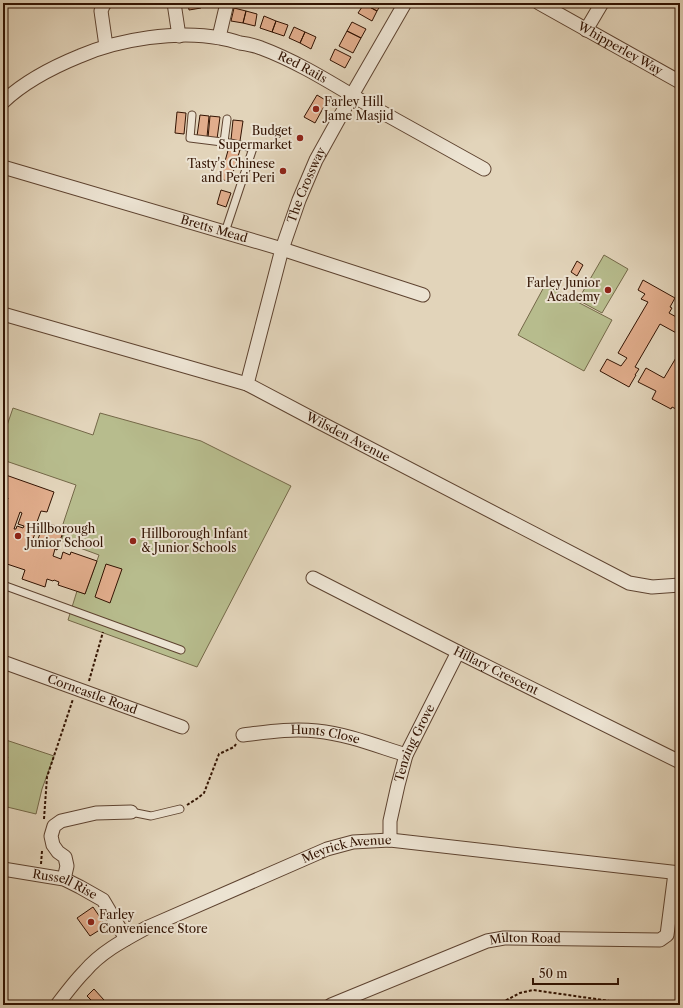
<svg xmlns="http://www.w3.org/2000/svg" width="683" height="1008" font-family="'Libre Caslon Text',serif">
<rect width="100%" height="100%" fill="#e2d4ba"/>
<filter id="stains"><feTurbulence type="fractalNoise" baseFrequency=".005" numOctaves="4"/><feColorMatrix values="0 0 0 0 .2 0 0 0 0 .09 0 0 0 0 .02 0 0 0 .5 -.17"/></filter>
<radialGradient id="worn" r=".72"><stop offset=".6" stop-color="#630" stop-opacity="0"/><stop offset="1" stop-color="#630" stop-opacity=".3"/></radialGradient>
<!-- green -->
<path fill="#b7bc8d" stroke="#746848" d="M 604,255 L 628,269 L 602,313 L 578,300 Z
M 545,285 L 612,320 L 584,371 L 518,335 Z
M 13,408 L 93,435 L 100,413 L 201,441 L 291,486 L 197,667 L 68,620 L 77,591 L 85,594 L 99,555 L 61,541 L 66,526 L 63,524 L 76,485 L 3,460 L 3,437 Z
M 3,739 L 54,756 L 42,789 L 36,814 L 3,806 L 3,768 L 8,757 L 3,755 Z"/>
<!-- building -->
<path fill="#e1ad8c" stroke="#321302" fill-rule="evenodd" d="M 188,3 L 201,3 L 201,8 L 189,10 Z
M 362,3 L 382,3 L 377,11 Z
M 364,4 L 377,11 L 372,21 L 358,13 Z
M 234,8 L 246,11 L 243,23 L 231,21 Z
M 246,11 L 257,14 L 255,26 L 243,23 Z
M 264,16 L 276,21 L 272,32 L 260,28 Z
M 276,21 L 288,25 L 284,36 L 272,32 Z
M 352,22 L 366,29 L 361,38 L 347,31 Z
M 294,27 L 305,32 L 300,43 L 289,38 Z
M 347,31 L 361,38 L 353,53 L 339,46 Z
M 305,32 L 316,37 L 311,49 L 300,43 Z
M 335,49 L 351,57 L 345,68 L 330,60 Z
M 317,95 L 327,101 L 315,123 L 304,117 Z
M 177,112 L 186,113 L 184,134 L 175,133 Z
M 200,115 L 209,116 L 207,137 L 197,136 Z
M 210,116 L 220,117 L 217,139 L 208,138 Z
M 233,120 L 243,121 L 240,141 L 231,140 Z
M 229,147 L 240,150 L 230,182 L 220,179 Z
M 221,190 L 231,193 L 226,207 L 217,204 Z
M 577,261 L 583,265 L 577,276 L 571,272 Z
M 643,280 L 675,298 L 670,307 L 672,308 L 669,313 L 680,319 L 680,335 L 660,324 L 635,367 L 639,369 L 635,375 L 636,375 L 629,387 L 600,371 L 607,359 L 621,366 L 627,358 L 618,353 L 648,302 L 641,299 L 645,294 L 638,290 Z
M 680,351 L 680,411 L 672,407 L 671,409 L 652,399 L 656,391 L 638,382 L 646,368 L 664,378 Z
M 3,474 L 54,492 L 47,512 L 41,511 L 34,530 L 33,530 L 33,532 L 35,533 L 33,539 L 35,539 L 34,541 L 37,542 L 44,522 L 64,529 L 57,550 L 55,549 L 53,556 L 61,559 L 63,552 L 70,555 L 71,552 L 97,561 L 85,594 L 58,585 L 59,582 L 54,580 L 53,581 L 47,579 L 45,587 L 22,579 L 25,570 L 7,564 L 7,565 L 3,563 L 3,513 L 8,498 L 3,496 ZM 20,512 L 22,513 L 18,524 L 24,526 L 23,528 L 17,526 L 16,529 L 14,529 Z
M 106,564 L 122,569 L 110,603 L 95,597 Z
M 93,907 L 106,926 L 90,936 L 77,918 Z
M 94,989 L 104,1000 L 99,1005 L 96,1005 L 87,996 Z"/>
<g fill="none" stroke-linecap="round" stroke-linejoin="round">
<defs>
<path id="service" d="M 192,115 L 190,138 L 230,143 L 253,148 L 225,232
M 224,142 L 227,119
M 3,585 L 181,650
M 131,812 L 151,816 L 180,809"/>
<g id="minor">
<path d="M 105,3 L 103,6 L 101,11 L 106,46"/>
<path d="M 174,3 L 179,36"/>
<path id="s1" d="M 539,3 L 680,82"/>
<path d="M 586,30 L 602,3"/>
<path d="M 219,37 L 227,3"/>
<path id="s2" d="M 3,102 C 25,81 53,67 80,56 C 119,39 178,30 220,38 C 227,39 234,41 240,43 C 247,44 254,45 261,48 C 296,61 328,81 360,100 C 401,123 443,146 484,169"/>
<path id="s3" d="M 3,167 L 282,249 L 423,295"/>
<path id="s4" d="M 3,314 L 247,384 L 317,421 L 629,583 L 652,587 L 680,585"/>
<path id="s5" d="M 247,384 L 282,249 L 299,200 L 316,160 L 352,95 L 405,3"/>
<path id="s6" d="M 313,578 L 458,652 L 680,762"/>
<path id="s7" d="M 3,662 L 182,727"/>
<path id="s8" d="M 243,735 C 267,732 292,728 317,731 C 347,734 377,746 406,755"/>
<path id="s9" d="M 390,840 L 390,821 L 398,785 L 406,755 L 458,652"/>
<path id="s10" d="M 3,869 L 64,879 L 80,887 L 103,900 L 126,939"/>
<path d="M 64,879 L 67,866 L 65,857 L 58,852 L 53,845 L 51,836 L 54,826 L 61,821 L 96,813 L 131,812"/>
<path id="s11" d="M 57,1005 C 66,993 75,981 85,971 C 101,952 124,940 146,928 L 327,849 L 353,842 L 390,840 L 680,873"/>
<path id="s12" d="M 331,1005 L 487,941 L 504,938 L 660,940 L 667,935 L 675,873"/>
</g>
</defs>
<!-- service casing -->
<use href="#service" stroke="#5e4330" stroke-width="9"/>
<!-- minor casing -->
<use href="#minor" stroke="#5e4330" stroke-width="15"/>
<!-- path -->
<path stroke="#321302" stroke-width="2" stroke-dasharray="3 2" stroke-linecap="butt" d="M 3,10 L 13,3
M 89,681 L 103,632
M 187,805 L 198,798 L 204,793 L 219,754 L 234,747 L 236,744
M 44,819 L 47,777 L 73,699
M 41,864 L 42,851
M 497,1005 L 520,993 L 533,990 L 631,1004"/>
<!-- service -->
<use href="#service" stroke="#ece3d2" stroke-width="7"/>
<!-- minor -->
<use href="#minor" stroke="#ece3d2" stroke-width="13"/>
</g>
<!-- markers -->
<g fill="#8f2418" stroke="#ece3d2" stroke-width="1.5">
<circle cx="316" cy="109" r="4"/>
<circle cx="300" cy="138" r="4"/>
<circle cx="283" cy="171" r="4"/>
<circle cx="608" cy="290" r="4"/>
<circle cx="18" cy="536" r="4"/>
<circle cx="133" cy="541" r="4"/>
<circle cx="91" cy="922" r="4"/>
</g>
<g text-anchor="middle" stroke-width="4" stroke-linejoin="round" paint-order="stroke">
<!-- street labels -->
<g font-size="12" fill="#321302" stroke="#ece3d2">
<text dy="4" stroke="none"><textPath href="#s1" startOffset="93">Whipperley Way</textPath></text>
<text dy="4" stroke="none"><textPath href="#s2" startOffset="321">Red Rails</textPath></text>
<text dy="4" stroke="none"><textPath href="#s5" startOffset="208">The Crossway</textPath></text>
<text dy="4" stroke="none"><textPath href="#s3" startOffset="220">Bretts Mead</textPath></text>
<text dy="4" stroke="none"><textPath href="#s4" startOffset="368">Wilsden Avenue</textPath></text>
<text dy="4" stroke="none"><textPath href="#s6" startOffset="205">Hillary Crescent</textPath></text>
<text dy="4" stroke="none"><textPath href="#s7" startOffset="95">Corncastle Road</textPath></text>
<text dy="4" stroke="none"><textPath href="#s8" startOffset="83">Hunts Close</textPath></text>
<text dy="4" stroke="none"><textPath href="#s9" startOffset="101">Tenzing Grove</textPath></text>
<text dy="4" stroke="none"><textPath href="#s11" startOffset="336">Meyrick Avenue</textPath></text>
<text dy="4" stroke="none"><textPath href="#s10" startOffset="64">Russell Rise</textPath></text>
<text dy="4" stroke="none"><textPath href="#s12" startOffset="207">Milton Road</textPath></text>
</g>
<!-- poi labels -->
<g font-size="12" fill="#321302" stroke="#ece3d2" text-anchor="start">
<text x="324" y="106">Farley Hill<tspan x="324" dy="14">Jame Masjid</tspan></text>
<text x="292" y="135" text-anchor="end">Budget<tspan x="292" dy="14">Supermarket</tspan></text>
<text x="275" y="168" text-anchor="end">Tasty's Chinese<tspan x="275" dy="14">and Peri Peri</tspan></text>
<text x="600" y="287" text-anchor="end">Farley Junior<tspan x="600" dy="14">Academy</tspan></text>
<text x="26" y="533">Hillborough<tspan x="26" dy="14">Junior School</tspan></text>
<text x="141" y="538">Hillborough Infant<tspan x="141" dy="14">&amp; Junior Schools</tspan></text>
<text x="99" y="919">Farley<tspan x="99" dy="14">Convenience Store</tspan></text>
</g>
</g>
<!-- margin -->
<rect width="683" height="1008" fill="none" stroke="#e2d4ba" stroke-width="16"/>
<rect x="4" y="4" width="675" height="1000" fill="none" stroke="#321302" stroke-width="2"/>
<rect x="8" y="8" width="667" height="992" fill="none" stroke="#321302"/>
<!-- scale -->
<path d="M533 978v6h85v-6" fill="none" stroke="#321302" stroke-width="2"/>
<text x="539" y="978" font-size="12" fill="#321302" stroke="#ece3d2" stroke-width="3" paint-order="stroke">50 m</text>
<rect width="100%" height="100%" filter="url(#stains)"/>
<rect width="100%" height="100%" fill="url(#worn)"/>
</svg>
